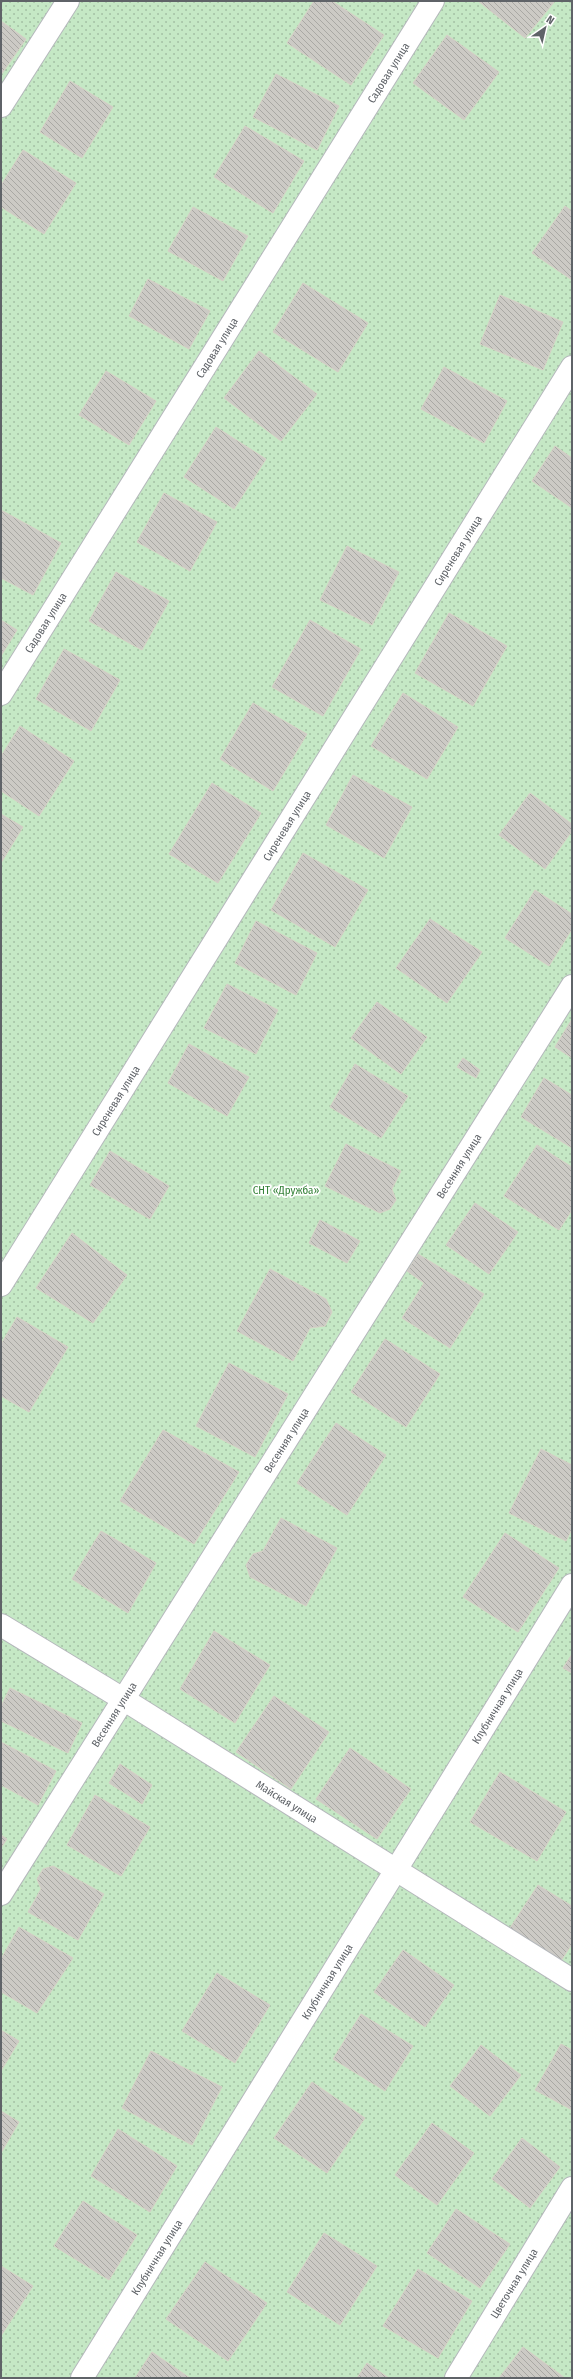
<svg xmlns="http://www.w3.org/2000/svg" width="573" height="2379" font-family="'Fira Sans Condensed',sans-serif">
<defs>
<pattern id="garden-dots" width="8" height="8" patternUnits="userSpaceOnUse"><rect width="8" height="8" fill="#c5e8c5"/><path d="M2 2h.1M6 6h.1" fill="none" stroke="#a3c0a4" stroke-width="1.8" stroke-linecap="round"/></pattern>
<pattern id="building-back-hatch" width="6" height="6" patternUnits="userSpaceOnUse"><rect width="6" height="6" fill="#cccac5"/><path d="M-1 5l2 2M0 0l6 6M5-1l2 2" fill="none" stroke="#a9a8a4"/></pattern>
</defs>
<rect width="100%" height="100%" fill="#f1efe8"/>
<!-- garden -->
<path fill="url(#garden-dots)" d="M 1,1 L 572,1 L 572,2378 L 1,2378 Z"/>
<!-- building -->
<path fill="url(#building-back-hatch)" stroke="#d6d1c6" d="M 314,1 L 332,1 L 384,35 L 351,85 L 287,43 Z
M 478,1 L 555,1 L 525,38 Z
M 1,21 L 26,39 L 1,75 Z
M 447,35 L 499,72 L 464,120 L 413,83 Z
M 276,74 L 339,106 L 317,150 L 253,117 Z
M 70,81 L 113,107 L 82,158 L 40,132 Z
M 245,126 L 304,161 L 273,213 L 214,177 Z
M 23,150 L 76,183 L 44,234 L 1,207 L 1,185 Z
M 565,206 L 572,211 L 572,280 L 532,253 Z
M 193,207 L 248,236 L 223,281 L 168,251 Z
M 148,279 L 210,311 L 189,349 L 129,316 Z
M 303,283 L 368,323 L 338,372 L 273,332 Z
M 500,295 L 563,322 L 543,370 L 480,344 Z
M 259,351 L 317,394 L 281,441 L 224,398 Z
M 444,367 L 507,401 L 484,443 L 421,409 Z
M 106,371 L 156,401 L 129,445 L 79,415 Z
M 216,427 L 266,459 L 234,509 L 184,477 Z
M 555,446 L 572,458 L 572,508 L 532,481 Z
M 164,493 L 217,522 L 190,571 L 137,542 Z
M 1,510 L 61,543 L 33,595 L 1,578 Z
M 347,546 L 399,572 L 372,625 L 320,600 Z
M 116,572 L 169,601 L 142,650 L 89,621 Z
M 449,613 L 507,646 L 473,706 L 415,673 Z
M 1,620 L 17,630 L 1,656 Z
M 310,620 L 361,649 L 323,716 L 272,687 Z
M 64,649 L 120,680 L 91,731 L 36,699 Z
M 403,693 L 458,727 L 427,779 L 371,746 Z
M 253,703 L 307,734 L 273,791 L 220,759 Z
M 20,726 L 74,761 L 39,816 L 1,791 L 1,756 Z
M 353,775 L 412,807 L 384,858 L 326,825 Z
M 212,783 L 261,813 L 218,883 L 169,854 Z
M 530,793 L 572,824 L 572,831 L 545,869 L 499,835 Z
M 1,814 L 23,827 L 1,863 Z
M 303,853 L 368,890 L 335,947 L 271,910 Z
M 535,890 L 572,914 L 572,929 L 549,966 L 505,938 Z
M 430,919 L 482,952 L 447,1003 L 396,968 Z
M 256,921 L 317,953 L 296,995 L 235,963 Z
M 227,984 L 278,1010 L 256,1054 L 204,1028 Z
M 377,1002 L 427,1037 L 401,1074 L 351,1038 Z
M 572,1019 L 572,1058 L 555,1047 Z
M 189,1044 L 249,1077 L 227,1116 L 168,1083 Z
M 463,1058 L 480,1070 L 476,1078 L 457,1067 Z
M 355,1064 L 408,1096 L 381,1138 L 330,1107 Z
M 544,1078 L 572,1095 L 572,1148 L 521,1117 Z
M 346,1144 L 401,1171 L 392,1189 L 396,1200 L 390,1209 L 380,1213 L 325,1186 Z
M 537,1145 L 572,1167 L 572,1210 L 559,1230 L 504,1196 Z
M 110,1151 L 169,1186 L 150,1219 L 90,1185 Z
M 475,1203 L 518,1232 L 489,1274 L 446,1245 Z
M 320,1220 L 360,1241 L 347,1263 L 309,1243 Z
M 72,1233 L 127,1275 L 93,1323 L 36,1288 Z
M 418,1254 L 484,1294 L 450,1348 L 402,1318 L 424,1283 L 407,1271 Z
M 270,1269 L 326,1299 L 332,1312 L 325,1326 L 310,1328 L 293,1361 L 237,1331 Z
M 17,1317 L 68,1347 L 29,1412 L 1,1396 L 1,1344 Z
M 385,1339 L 440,1374 L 406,1427 L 351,1392 Z
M 229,1363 L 288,1394 L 255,1457 L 196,1426 Z
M 336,1423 L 386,1455 L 347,1515 L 297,1483 Z
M 163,1430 L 239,1472 L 194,1544 L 120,1501 Z
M 541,1449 L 572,1465 L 572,1529 L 566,1541 L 509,1513 Z
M 281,1518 L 337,1548 L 306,1606 L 250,1577 L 246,1565 L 253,1554 L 263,1551 Z
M 101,1531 L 156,1563 L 128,1613 L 72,1579 Z
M 505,1533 L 559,1568 L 518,1632 L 463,1597 Z
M 214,1631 L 270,1665 L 235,1723 L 180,1689 Z
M 572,1654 L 572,1673 L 563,1668 Z
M 10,1688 L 82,1723 L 68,1753 L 1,1721 L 1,1706 Z
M 274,1696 L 329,1732 L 291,1789 L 236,1752 Z
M 1,1742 L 56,1771 L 38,1805 L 1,1785 Z
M 350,1748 L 411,1789 L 377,1839 L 316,1799 Z
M 120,1764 L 152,1785 L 142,1804 L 109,1783 Z
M 500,1772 L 566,1812 L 537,1861 L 470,1822 Z
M 95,1795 L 150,1827 L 121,1876 L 67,1845 Z
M 1,1835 L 7,1839 L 1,1848 Z
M 53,1866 L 104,1894 L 78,1940 L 28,1912 L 41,1889 L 37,1879 L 43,1869 Z
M 538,1885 L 572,1906 L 572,1944 L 561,1961 L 510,1928 Z
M 19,1927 L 73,1958 L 37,2013 L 1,1992 L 1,1959 Z
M 403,1950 L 454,1985 L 425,2027 L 374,1992 Z
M 217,1973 L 270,2005 L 235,2063 L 182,2031 Z
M 361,2014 L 413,2046 L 385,2091 L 333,2059 Z
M 1,2030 L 19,2041 L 1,2071 Z
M 561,2044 L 572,2050 L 572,2110 L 535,2090 Z
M 481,2045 L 521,2075 L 490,2116 L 450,2086 Z
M 151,2051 L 222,2087 L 192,2145 L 122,2108 Z
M 312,2082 L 365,2118 L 327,2173 L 274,2138 Z
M 1,2111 L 19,2122 L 1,2153 Z
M 432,2123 L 474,2153 L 437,2205 L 395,2175 Z
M 118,2129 L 177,2166 L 150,2212 L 91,2176 Z
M 522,2138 L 560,2167 L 530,2208 L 492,2179 Z
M 83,2201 L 137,2235 L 109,2280 L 54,2246 Z
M 456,2209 L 510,2244 L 480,2288 L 427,2253 Z
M 324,2233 L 377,2266 L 340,2325 L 287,2292 Z
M 205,2262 L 267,2303 L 228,2361 L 166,2319 Z
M 1,2266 L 33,2286 L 1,2336 Z
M 418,2269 L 472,2301 L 438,2358 L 383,2326 Z
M 523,2347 L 565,2378 L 499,2378 Z
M 152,2352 L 190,2378 L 135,2378 Z
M 367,2363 L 389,2378 L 357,2378 Z"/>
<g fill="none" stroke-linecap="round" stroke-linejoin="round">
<defs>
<g id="minor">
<path d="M 1,106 L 68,1"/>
<path id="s1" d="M 1,694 L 433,1"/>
<path id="s2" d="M 1,1285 L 572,367"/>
<path id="s3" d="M 1,1625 L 123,1699 L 572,1980"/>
<path id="s4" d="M 1,1894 L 572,986"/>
<path id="s5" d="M 82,2378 L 572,1585"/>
<path id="s6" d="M 456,2378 L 572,2188"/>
</g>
</defs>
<!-- minor casing -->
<use href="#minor" stroke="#b5b8bc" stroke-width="24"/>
<!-- minor -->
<use href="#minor" stroke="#fff" stroke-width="22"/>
</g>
<g text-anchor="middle" stroke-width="3.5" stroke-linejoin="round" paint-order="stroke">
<!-- street labels -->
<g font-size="11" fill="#5f6368" stroke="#fff">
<text dy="4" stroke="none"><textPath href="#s1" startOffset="732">Садовая улица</textPath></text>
<text dy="4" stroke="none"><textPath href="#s1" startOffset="408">Садовая улица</textPath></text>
<text dy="4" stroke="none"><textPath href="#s2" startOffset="865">Сиреневая улица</textPath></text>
<text dy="4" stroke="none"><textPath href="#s1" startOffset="84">Садовая улица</textPath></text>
<text dy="4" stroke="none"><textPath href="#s2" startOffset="541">Сиреневая улица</textPath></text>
<text dy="4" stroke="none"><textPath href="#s2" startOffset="217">Сиреневая улица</textPath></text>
<text dy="4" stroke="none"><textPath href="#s4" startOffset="860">Весенняя улица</textPath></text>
<text dy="4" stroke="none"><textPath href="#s4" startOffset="536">Весенняя улица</textPath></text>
<text dy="4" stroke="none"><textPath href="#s5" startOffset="790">Клубничная улица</textPath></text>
<text dy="4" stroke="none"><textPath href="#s4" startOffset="212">Весенняя улица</textPath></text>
<text dy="4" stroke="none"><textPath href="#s3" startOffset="336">Майская улица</textPath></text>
<text dy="4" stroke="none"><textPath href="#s5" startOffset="466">Клубничная улица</textPath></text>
<text dy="4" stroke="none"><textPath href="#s5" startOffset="142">Клубничная улица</textPath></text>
<text dy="4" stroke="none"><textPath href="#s6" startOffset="111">Цветочная улица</textPath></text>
</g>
<!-- park labels -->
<g font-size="11" fill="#348238" stroke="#fff">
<text x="286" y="1194">СНТ «Дружба»</text>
</g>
</g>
<!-- border -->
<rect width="573" height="2379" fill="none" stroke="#5f6368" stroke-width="4"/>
<!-- north arrow -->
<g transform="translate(545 28) rotate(34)" stroke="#ffffff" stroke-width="3" paint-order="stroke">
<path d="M0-3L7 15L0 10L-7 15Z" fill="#5f6368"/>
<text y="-6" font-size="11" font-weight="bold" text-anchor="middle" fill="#5f6368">N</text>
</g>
</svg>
